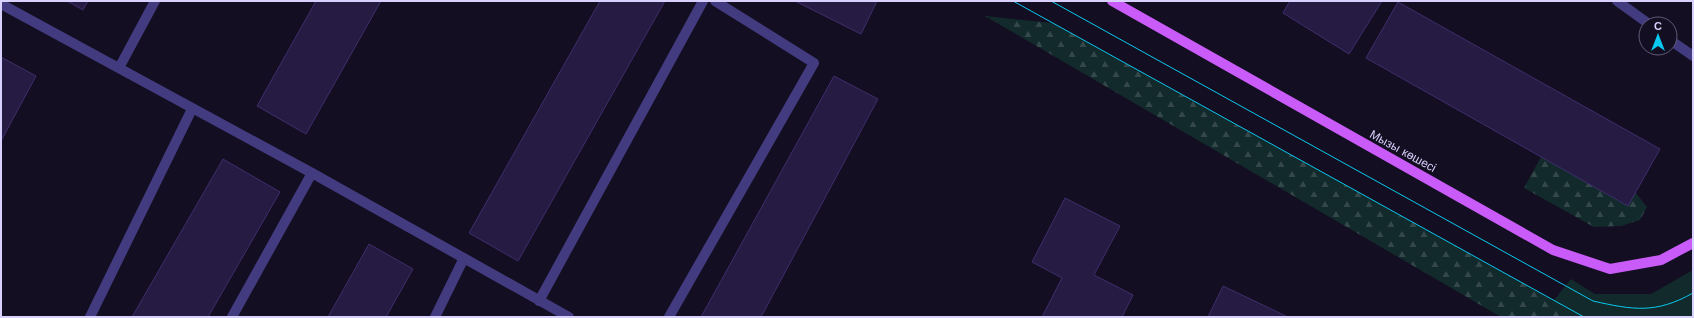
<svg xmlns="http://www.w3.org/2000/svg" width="1694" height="318" font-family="'Work Sans',sans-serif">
<defs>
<pattern id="forest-firs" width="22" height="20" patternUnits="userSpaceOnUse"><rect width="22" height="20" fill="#122a2b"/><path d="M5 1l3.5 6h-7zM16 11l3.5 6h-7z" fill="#34484b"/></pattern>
</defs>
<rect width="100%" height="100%" fill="#130e21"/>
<!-- grass -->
<path fill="#122a2b" d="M 1693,270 L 1693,317 L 1558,317 L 1546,310 L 1571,279 L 1595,294 L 1651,294 Z"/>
<!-- forest -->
<path fill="url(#forest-firs)" d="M 985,16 L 1052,23 L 1553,300 L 1577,317 L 1501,317 Z
M 1541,157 L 1635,192 L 1647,207 L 1640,220 L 1621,226 L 1594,227 L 1524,188 Z"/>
<!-- building -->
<path fill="#261b42" stroke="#3f2e6d" d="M 67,1 L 88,1 L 83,10 Z
M 316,1 L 381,1 L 306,134 L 257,106 Z
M 600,1 L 665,1 L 518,261 L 469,233 Z
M 795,1 L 877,1 L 861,34 Z
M 1290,1 L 1382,1 L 1349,54 L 1283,13 Z
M 1398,2 L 1660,149 L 1628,206 L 1366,58 Z
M 1,57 L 36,76 L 1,141 Z
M 834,76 L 878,99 L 761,317 L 701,317 Z
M 223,159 L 280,192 L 208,317 L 132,317 Z
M 1065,198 L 1120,226 L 1094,275 L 1133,295 L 1122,317 L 1042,317 L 1062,278 L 1032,262 Z
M 369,244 L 413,269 L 386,317 L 328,317 Z
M 1223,286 L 1288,317 L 1208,317 Z"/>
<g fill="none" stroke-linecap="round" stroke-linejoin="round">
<!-- minor -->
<path stroke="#433b7f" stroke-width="10" d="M 1617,1 L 1649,24
M 1,4 L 312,173 L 569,317
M 1670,40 L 1693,56
M 119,68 L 155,1
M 539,301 L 703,1
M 90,317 L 192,109
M 232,317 L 312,173
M 435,317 L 464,258
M 669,317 L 814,63 L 715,1"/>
<!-- major -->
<path stroke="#c95cf9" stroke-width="10" d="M 1112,1 L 1553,250 L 1610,269 L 1661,260 L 1693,243"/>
<!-- tram -->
<path stroke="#0ac9f0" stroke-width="1" d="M 1013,1 L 1584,317
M 1051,1 L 1593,301 C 1633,310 1656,314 1693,293"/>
</g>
<g text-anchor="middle" stroke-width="4" stroke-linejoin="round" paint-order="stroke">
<!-- street labels -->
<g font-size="12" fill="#d9d1fd" stroke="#130e21">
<text transform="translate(1403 151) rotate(29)" y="4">Мызы көшесі</text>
</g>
</g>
<!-- border -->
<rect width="1694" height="318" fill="none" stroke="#d9d1fd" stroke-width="4"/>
<!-- north arrow -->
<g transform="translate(1658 36)"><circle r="19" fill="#130e21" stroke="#625c79"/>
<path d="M0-3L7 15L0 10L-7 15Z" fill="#0ac9f0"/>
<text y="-6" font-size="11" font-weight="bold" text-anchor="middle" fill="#d9d1fd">С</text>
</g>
</svg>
